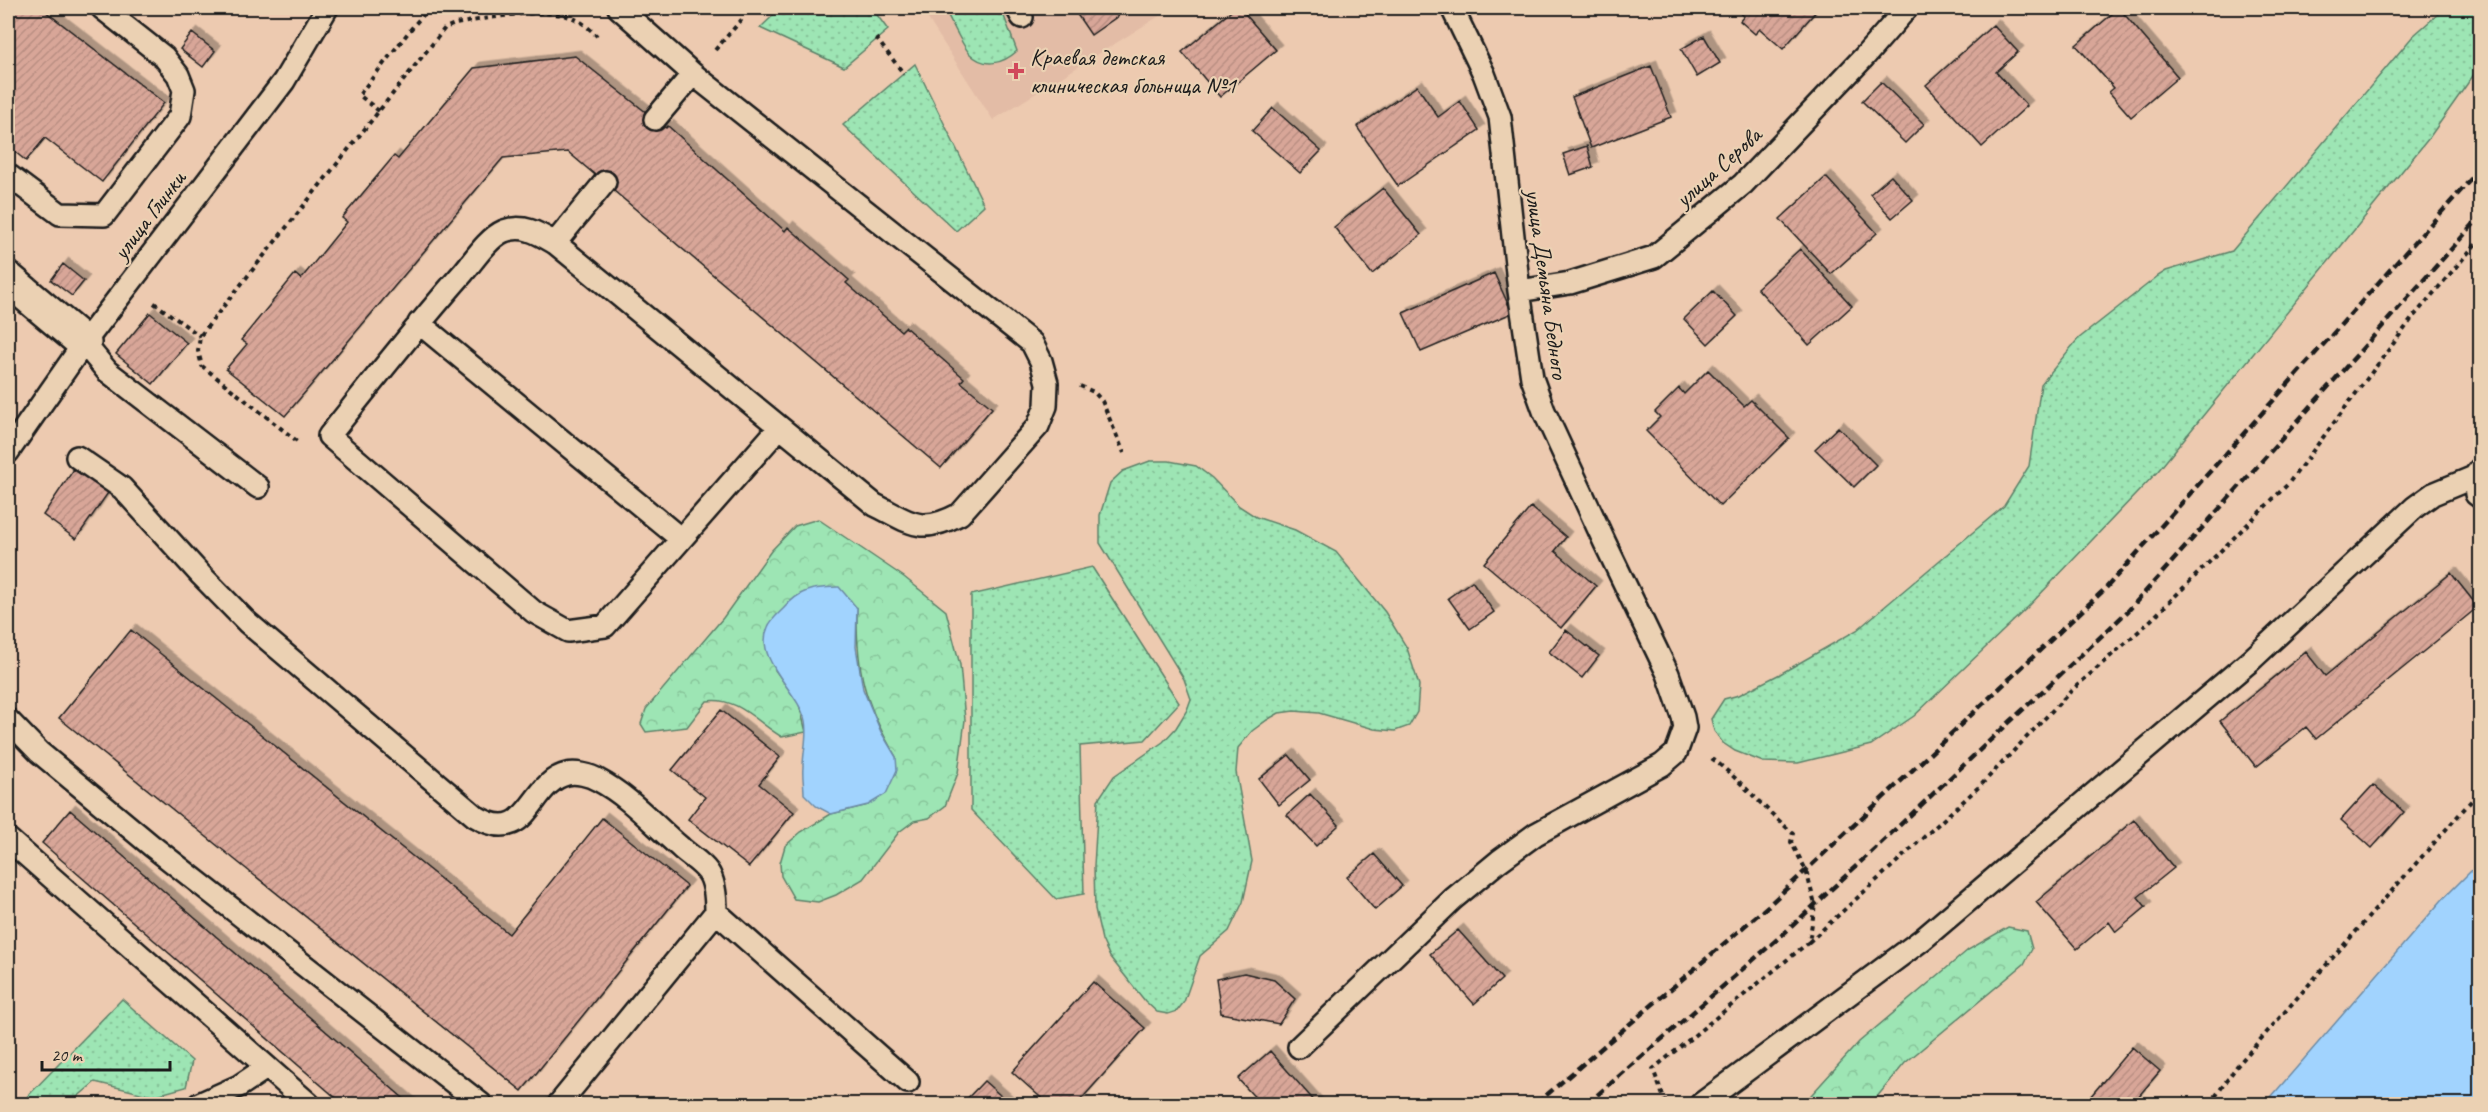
<svg xmlns="http://www.w3.org/2000/svg" width="2488" height="1112" font-family="Caveat,sans-serif">
<defs>
<pattern id="grass-dots" width="8" height="8" patternUnits="userSpaceOnUse" patternTransform="scale(1.5)"><rect width="8" height="8" fill="#9de5b4"/><path d="M2 2h.1M6 6h.1" fill="none" stroke="#87c49a" stroke-width="1.8" stroke-linecap="round"/></pattern>
<pattern id="forest-crowns" width="20" height="18" patternUnits="userSpaceOnUse" patternTransform="scale(1.5)"><rect width="20" height="18" fill="#9de5b4"/><path d="M2 6a3 3 0 1 1 6 0M12 15a3 3 0 1 1 6 0" fill="none" stroke="#87c49a"/></pattern>
<pattern id="building-hatch" width="6" height="6" patternUnits="userSpaceOnUse" patternTransform="scale(1.5)"><rect width="6" height="6" fill="#d8a698"/><path d="M-1 1l2-2M0 6l6-6M5 7l2-2" fill="none" stroke="#b98e82"/></pattern>
<filter id="shadow"><feDropShadow dx="5.5" dy="-5.5" stdDeviation="0" flood-color="#0004"/></filter>
</defs>
<rect width="100%" height="100%" fill="#edcab0"/>
<filter id="ink" filterUnits="userSpaceOnUse"><feTurbulence type="fractalNoise" baseFrequency=".0167" numOctaves="2"/><feDisplacementMap in="SourceGraphic" scale="12" xChannelSelector="R" yChannelSelector="G"/><feConvolveMatrix kernelMatrix="1 2 1 2 8 2 1 2 1" color-interpolation-filters="sRGB"/></filter>
<g filter="url(#ink)">
<!-- built -->
<path fill="#e3bca6" d="M 921,8 L 1172,8 L 993,120 Z"/>
<!-- grass -->
<path fill="url(#grass-dots)" stroke="#5c8068" stroke-width="1.5" d="M 781,8 L 872,8 L 888,30 L 844,67 L 760,28 Z
M 944,8 L 1001,8 L 1017,51 C 1004,63 985,69 970,54 C 961,44 951,20 944,8 Z
M 2445,8 L 2480,8 L 2480,66 L 2429,138 L 2158,471 L 2028,607 L 1914,716 L 1871,745 L 1798,763 L 1763,762 L 1735,751 L 1723,743 L 1714,731 L 1711,719 L 1724,699 L 1739,695 L 1780,674 L 1857,630 L 2004,506 L 2029,466 L 2041,384 L 2078,339 L 2158,276 L 2166,271 L 2232,251 L 2413,36 Z
M 915,64 L 984,205 L 956,231 L 843,125 Z
M 1150,461 L 1169,461 L 1196,466 L 1212,478 L 1239,506 L 1256,517 L 1295,530 L 1336,552 L 1385,612 L 1407,648 L 1419,685 L 1417,712 L 1409,726 L 1395,731 L 1374,729 L 1319,713 L 1294,711 L 1279,713 L 1267,720 L 1252,731 L 1238,748 L 1236,772 L 1252,861 L 1243,902 L 1229,931 L 1200,956 L 1184,1002 L 1177,1011 L 1168,1014 L 1157,1012 L 1145,1001 L 1110,957 L 1102,940 L 1095,909 L 1094,866 L 1098,800 L 1114,776 L 1163,742 L 1176,728 L 1187,710 L 1191,699 L 1184,679 L 1100,543 L 1100,515 L 1110,483 L 1123,471 Z
M 1092,567 L 1179,703 L 1145,740 L 1080,746 L 1084,894 L 1056,899 L 971,810 L 971,595 Z
M 122,999 L 192,1061 L 186,1087 L 153,1096 L 95,1082 L 69,1104 L 31,1104 L 24,1100 Z"/>
<!-- forest -->
<path fill="url(#forest-crowns)" stroke="#5c8068" stroke-width="1.5" d="M 818,519 L 904,577 L 946,611 L 960,665 L 965,720 L 958,773 L 945,806 L 929,818 L 914,821 L 899,832 L 863,879 L 836,895 L 818,902 L 794,899 L 781,876 L 780,863 L 785,846 L 801,832 L 831,814 L 868,805 L 896,757 C 864,703 856,670 857,608 L 775,670 L 799,704 L 806,732 L 782,737 C 758,723 737,696 707,701 L 687,727 L 646,732 L 641,724 L 646,709 L 723,618 L 771,551 L 795,526 Z
M 2008,927 L 2027,931 L 2032,949 L 2024,964 L 1905,1063 L 1871,1104 L 1803,1104 L 1859,1042 L 1968,950 Z"/>
<!-- water -->
<path fill="#a1d3fe" stroke="#6c8aa4" stroke-width="1.5" d="M 839,587 L 857,608 L 856,647 L 863,689 L 881,732 L 896,757 L 897,770 L 886,794 L 868,805 L 831,814 L 816,806 L 804,794 C 804,785 802,776 803,767 C 803,752 808,736 805,721 C 799,691 753,660 768,627 C 770,621 778,614 783,609 C 801,588 813,588 839,587 Z
M 2480,862 L 2480,1104 L 2265,1104 L 2442,900 Z"/>
<!-- building -->
<path fill="url(#building-hatch)" stroke="#1c1c1c" stroke-width="1.5" filter="url(#shadow)" d="M 8,8 L 41,8 L 164,103 L 102,182 L 45,138 L 26,161 L 8,146 L 8,118 L 13,110 L 8,105 Z
M 1077,8 L 1112,8 L 1118,16 L 1091,35 L 1074,10 Z
M 1235,8 L 1240,8 L 1276,50 L 1220,97 L 1182,52 Z
M 1733,8 L 1819,8 L 1783,49 L 1760,29 L 1755,34 L 1740,21 L 1744,16 Z
M 2119,8 L 2178,77 L 2131,117 L 2109,92 L 2114,88 L 2076,45 Z
M 1993,25 L 2018,52 L 1996,72 L 2027,106 L 1982,147 L 1926,85 Z
M 192,33 L 215,51 L 203,67 L 180,49 Z
M 1704,36 L 1720,63 L 1697,77 L 1681,49 Z
M 575,56 L 666,128 L 668,126 L 785,231 L 788,227 L 849,280 L 846,283 L 901,331 L 905,327 L 964,378 L 961,382 L 992,408 L 941,468 L 568,152 L 503,158 L 285,416 L 226,369 L 247,344 L 241,340 L 295,274 L 301,279 L 347,222 L 342,218 L 394,156 L 398,159 L 474,68 Z
M 1651,66 L 1671,117 L 1591,148 L 1572,97 Z
M 1881,82 L 1924,124 L 1905,143 L 1862,101 Z
M 1417,86 L 1438,117 L 1460,101 L 1479,130 L 1398,186 L 1357,127 Z
M 1273,108 L 1321,151 L 1300,173 L 1252,131 Z
M 1587,146 L 1593,167 L 1570,175 L 1563,154 Z
M 1891,176 L 1913,200 L 1892,218 L 1870,194 Z
M 1826,177 L 1877,233 L 1831,274 L 1780,219 Z
M 1383,188 L 1421,235 L 1372,274 L 1334,227 Z
M 1800,249 L 1852,306 L 1809,345 L 1757,288 Z
M 63,264 L 84,281 L 72,296 L 51,280 Z
M 1494,273 L 1512,313 L 1421,352 L 1403,313 Z
M 1713,291 L 1737,316 L 1708,344 L 1684,319 Z
M 150,313 L 187,343 L 153,384 L 116,354 Z
M 1708,370 L 1744,406 L 1751,400 L 1789,438 L 1720,506 L 1646,431 L 1660,417 L 1655,412 L 1679,388 L 1684,394 Z
M 1838,427 L 1876,465 L 1854,487 L 1815,449 Z
M 76,466 L 110,490 L 76,539 L 43,515 Z
M 1531,507 L 1566,537 L 1555,551 L 1596,586 L 1561,628 L 1484,563 Z
M 2451,573 L 2478,607 L 2316,739 L 2306,727 L 2256,767 L 2220,721 L 2306,652 L 2325,676 Z
M 1472,581 L 1494,612 L 1470,629 L 1448,598 Z
M 131,630 L 509,934 L 602,818 L 687,886 L 522,1091 L 59,718 Z
M 1566,630 L 1599,656 L 1582,678 L 1549,652 Z
M 721,710 L 780,757 L 759,784 L 794,812 L 749,867 L 688,819 L 705,797 L 672,770 Z
M 1289,755 L 1310,780 L 1279,805 L 1259,779 Z
M 2373,785 L 2404,812 L 2372,848 L 2341,820 Z
M 1310,794 L 1339,825 L 1316,846 L 1287,815 Z
M 70,810 L 410,1104 L 343,1104 L 42,843 Z
M 2134,820 L 2174,868 L 2138,897 L 2146,907 L 2116,932 L 2109,922 L 2077,949 L 2036,902 Z
M 1374,854 L 1402,886 L 1375,910 L 1347,877 Z
M 1458,930 L 1502,979 L 1474,1004 L 1430,954 Z
M 1244,973 L 1274,980 L 1295,999 L 1279,1024 L 1221,1013 L 1216,979 Z
M 1093,982 L 1145,1028 L 1077,1104 L 1048,1104 L 1012,1072 Z
M 2132,1047 L 2160,1071 L 2132,1104 L 2099,1104 L 2090,1097 Z
M 1270,1051 L 1317,1104 L 1261,1104 L 1238,1079 Z
M 984,1081 L 1010,1104 L 962,1104 Z"/>
<g fill="none" stroke-linecap="round" stroke-linejoin="round">
<defs>
<path id="service" d="M 619,8 L 693,74 L 1032,343 L 1041,361 L 1047,383 L 1046,406 L 1038,426 L 960,514 C 920,535 912,523 875,505 L 555,243 C 538,233 524,224 504,231 C 488,238 474,260 463,273 C 416,326 373,381 329,436 L 534,612 L 568,631 L 605,626 L 779,428
M 1017,8 L 1022,17
M 655,119 L 693,74
M 8,175 L 60,214 L 104,215 L 180,116 L 184,90 L 178,75 L 164,57 L 102,8
M 555,243 L 605,182
M 1519,291 L 1570,283 L 1654,257 L 1743,184 L 1864,57 L 1907,8
M 419,323 L 681,539
M 84,343 L 107,371 L 258,487
M 8,452 L 84,343 L 284,81 L 327,8
M 77,457 L 122,488 L 201,575 L 247,622 L 475,816 C 530,849 528,783 567,774 C 576,772 590,775 598,780 C 629,796 654,825 680,847 C 688,855 701,862 708,872 C 715,882 716,899 716,912
M 2480,469 L 2474,477 L 2476,494 L 2480,497
M 8,720 L 39,752 L 152,846 L 481,1104
M 8,839 L 309,1104
M 1299,1047 L 1453,899 L 1499,861 L 1536,834 L 1662,765 L 1676,753 L 1685,728 L 1683,717 L 1668,674 L 1605,543 L 1544,411 L 1532,378 L 1519,291 L 1500,117 L 1484,74 L 1452,8
M 199,1104 L 239,1086 L 266,1068
M 559,1104 L 716,912 L 908,1082
M 1701,1104 L 1923,939 L 2250,661 L 2415,507 L 2433,494 L 2474,477"/>
<path id="minor" d="M 8,279 L 84,343"/>
</defs>
<!-- service casing -->
<use href="#service" stroke="#1c1c1c" stroke-width="26"/>
<!-- minor casing -->
<use href="#minor" stroke="#1c1c1c" stroke-width="38"/>
<!-- path -->
<path stroke="#1c1c1c" stroke-width="4" stroke-dasharray="4.5 4.5" stroke-linecap="butt" d="M 480,8 L 523,12
M 876,38 L 904,74
M 715,50 L 744,17
M 379,111 L 359,95 L 415,24 L 426,12 L 439,8
M 154,303 L 200,336
M 1080,386 L 1094,392 L 1102,401 L 1124,453
M 297,441 L 202,366 L 198,351 L 200,336 L 445,28 L 455,24 C 486,19 551,4 579,21 C 586,25 592,31 597,36
M 1809,942 L 1981,785 L 2072,690 L 2146,625 L 2288,484 L 2414,316 L 2480,239
M 1666,1104 L 1653,1069 L 1809,942 L 1815,905 L 1806,870 L 1791,842 L 1793,833 C 1764,809 1740,779 1710,757
M 2210,1104 L 2237,1066 L 2480,791"/>
<!-- service -->
<use href="#service" stroke="#ebd1b3" stroke-width="21"/>
<!-- minor -->
<use href="#minor" stroke="#ebd1b3" stroke-width="33"/>
<!-- rail -->
<path stroke="#1c1c1c" stroke-width="4.5" stroke-dasharray="9 4.5" stroke-linecap="butt" d="M 1536,1104 L 1768,906 L 2105,589 L 2480,169
M 1587,1104 L 1789,929 L 2128,611 L 2480,217"/>
</g>
</g>
<!-- markers -->
<path fill="#d1495b" stroke="#ebd1b3" stroke-width="2" d="M1013 62h6v6h6v6h-6v6h-6v-6h-6v-6h6z"/>
<g text-anchor="middle" stroke-width="4.5" stroke-linejoin="round" paint-order="stroke">
<!-- poi labels -->
<g font-size="24" fill="#1c1c1c" stroke="#ebd1b3" text-anchor="start">
<text x="1030" y="65">Краевая детская<tspan x="1030" dy="28">клиническая больница №1</tspan></text>
</g>
<!-- street labels -->
<g font-size="24" fill="#1c1c1c" stroke="#ebd1b3">
<text transform="translate(1718 167) rotate(-42)" y="8">улица Серова</text>
<text transform="translate(149 215) rotate(-53)" y="8">улица Глинки</text>
<text transform="translate(1547 284) rotate(82)" y="8">улица Демьяна Бедного</text>
</g>
</g>
<!-- margin -->
<rect width="2488" height="1112" fill="none" stroke="#ebd1b3" stroke-width="30"/>
<rect x="15" y="15" width="2458" height="1082" fill="none" stroke="#1c1c1c" stroke-width="2" filter="url(#ink)"/>
<!-- scale -->
<path d="M42 1061v9h128v-9" fill="none" stroke="#1c1c1c" stroke-width="3"/>
<text x="51" y="1061" font-size="18" fill="#1c1c1c" stroke="#ebd1b3" stroke-width="4.5" paint-order="stroke">20 m</text>
</svg>
